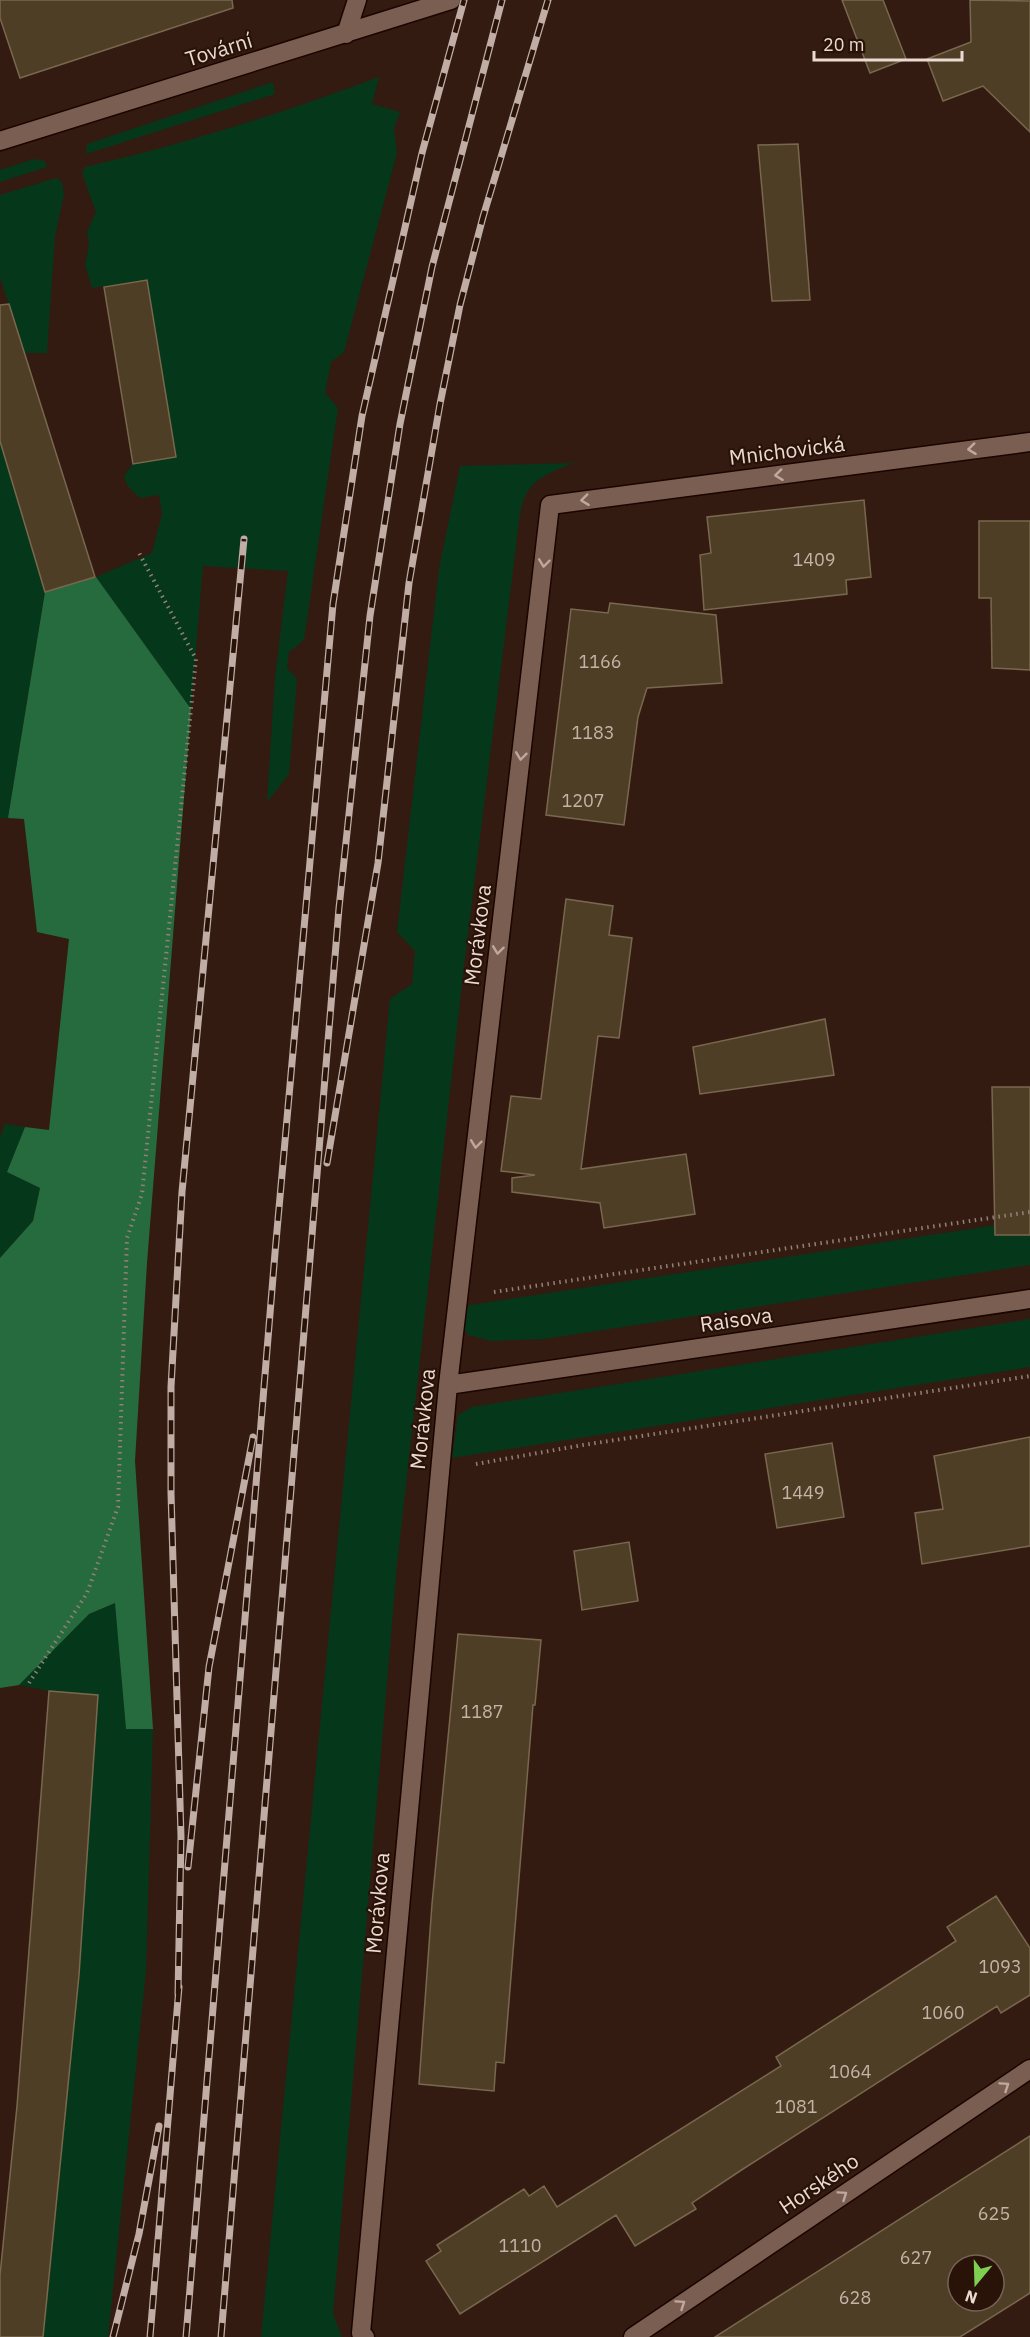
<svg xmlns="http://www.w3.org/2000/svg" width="1030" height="2337" font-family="'IBM Plex Sans',sans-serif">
<rect width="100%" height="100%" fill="#341b11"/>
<!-- green -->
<path fill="#05371a" d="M 379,77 L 372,104 L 400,112 L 394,128 L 397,153 L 344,352 L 331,362 L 325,393 L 338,408 L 304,640 L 289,652 L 287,668 L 297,679 L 289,774 L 267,802 L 275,678 L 288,571 L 203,566 L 191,709 L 96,577 L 152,553 L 162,514 L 159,495 L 140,498 L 127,485 L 124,476 L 133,464 L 175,457 L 147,280 L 92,288 L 85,265 L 89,245 L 87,232 L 96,212 L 82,173 L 85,167 C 185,144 283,113 379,77 Z
M 273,82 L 275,94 L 86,154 L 87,144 Z
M 34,159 L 45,161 L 47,167 L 0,182 L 0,170 Z
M 56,178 L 62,182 L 64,195 L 55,236 L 47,353 L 24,353 L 0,277 L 0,195 Z
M 0,441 L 45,592 L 8,818 L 0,818 Z
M 575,463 C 517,482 522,499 515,554 L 464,966 L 397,1565 L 333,2314 L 342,2337 L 261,2337 L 390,999 L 412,984 L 415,951 L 397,932 L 439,569 L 460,466 Z
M 5,1124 L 25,1127 L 7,1172 L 40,1188 L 33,1221 L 0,1258 L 0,1137 Z
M 1030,1220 L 1030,1265 L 544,1339 L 491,1341 L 468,1335 L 462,1325 L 464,1306 Z
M 1030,1319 L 1030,1367 L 452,1458 L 458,1415 L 472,1407 Z
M 116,1603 L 126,1729 L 153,1729 L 146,1971 L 108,2337 L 43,2337 L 74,2028 L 98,1695 L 49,1691 L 19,1685 L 89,1614 Z"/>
<!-- forest -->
<path fill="#266b3e" d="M 96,577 L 191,709 L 147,1263 L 135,1461 L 153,1729 L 126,1729 L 115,1603 L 89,1614 L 19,1685 L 0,1688 L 0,1258 L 33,1221 L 40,1188 L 7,1172 L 25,1127 L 49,1130 L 69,939 L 37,932 L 24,819 L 8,818 L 45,592 Z"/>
<!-- building -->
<path fill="#4f3e26" stroke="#79674e" stroke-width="1.5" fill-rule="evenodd" d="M 0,0 L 232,0 L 233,8 L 20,78 L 0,18 Z
M 842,0 L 883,0 L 906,59 L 870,73 Z
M 970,0 L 1030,1 L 1030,132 L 983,86 L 943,101 L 927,59 L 971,42 Z
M 798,144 L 810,300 L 772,301 L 758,145 Z
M 147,280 L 176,457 L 133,464 L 104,287 Z
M 9,304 L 95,577 L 45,592 L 0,441 L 0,305 Z
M 864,500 L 871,577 L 846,580 L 847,594 L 704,610 L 700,555 L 711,553 L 707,517 Z
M 979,521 L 1030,521 L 1030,670 L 992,668 L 991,598 L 979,598 Z
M 610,603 L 716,615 L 722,683 L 647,688 L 638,717 L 624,825 L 546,815 L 571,609 L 608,613 Z
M 566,899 L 613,906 L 609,935 L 632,938 L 619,1038 L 598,1036 L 581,1169 L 686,1154 L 695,1214 L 604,1228 L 600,1203 L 512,1192 L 512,1178 L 535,1175 L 501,1171 L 511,1096 L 541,1099 Z
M 825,1019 L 834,1075 L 700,1094 L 693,1047 Z
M 992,1087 L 1030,1087 L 1030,1235 L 995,1235 Z
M 1030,1437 L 1030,1546 L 922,1564 L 915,1513 L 943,1509 L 934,1456 Z
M 832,1443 L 844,1517 L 777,1528 L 765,1454 Z
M 629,1542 L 638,1601 L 582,1610 L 574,1551 Z
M 458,1634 L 541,1640 L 535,1705 L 533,1705 L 504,2063 L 496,2062 L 494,2091 L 419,2084 L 432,1904 Z
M 49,1691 L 98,1695 L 79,1975 L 43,2337 L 0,2337 L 0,2275 L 17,2106 Z
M 996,1896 L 1030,1948 L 1030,1995 L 1001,2013 L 997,2006 L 743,2169 L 692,2203 L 696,2209 L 635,2246 L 616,2215 L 460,2314 L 426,2261 L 441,2251 L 437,2245 L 524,2189 L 529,2196 L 544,2186 L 557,2207 L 781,2066 L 776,2057 L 956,1941 L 947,1927 Z
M 1030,2136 L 1030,2293 L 960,2337 L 715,2337 ZM 958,2265 L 994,2265 L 994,2301 L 958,2301 Z"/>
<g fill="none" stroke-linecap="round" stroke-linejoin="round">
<defs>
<path id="minor" d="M 346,34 L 357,0
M 0,141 L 451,0
M 448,1385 L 1030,1299
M 365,2337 L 361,2333 L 448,1385 L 550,505 L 1030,442
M 633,2337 L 1030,2069"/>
</defs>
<!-- minor casing -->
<use href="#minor" stroke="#1a0500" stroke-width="21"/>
<!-- path -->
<path stroke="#948077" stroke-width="4" stroke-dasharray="1.5 4.5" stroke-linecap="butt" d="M 494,1292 L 1030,1212
M 476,1464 L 583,1445 L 1030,1376
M 29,1683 L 87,1593 L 118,1507 L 127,1238 L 142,1194 L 196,659 L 138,551"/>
<!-- minor -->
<use href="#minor" stroke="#7b5e52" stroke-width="18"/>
<defs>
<path id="rail" d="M 327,1163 L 378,863 L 409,583 L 440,404 L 460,305 L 483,217 L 548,0
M 188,1867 L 209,1667 L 253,1437
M 178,1994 L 181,1837 L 171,1493 L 171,1387 L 182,1192 L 244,539
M 113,2337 L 139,2234 L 159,2126
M 150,2337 L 179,1987
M 186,2337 L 275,1253 L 333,604 L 362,416 L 422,153 L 464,0
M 221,2337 L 339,908 L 370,616 L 400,424 L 432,267 L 502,0"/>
</defs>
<!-- rail casing -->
<use href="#rail" stroke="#c0ada5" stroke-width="7"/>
<!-- rail -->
<use href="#rail" stroke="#291208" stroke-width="4.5" stroke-dasharray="14" stroke-linecap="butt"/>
</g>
<!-- one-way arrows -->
<defs><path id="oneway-chevron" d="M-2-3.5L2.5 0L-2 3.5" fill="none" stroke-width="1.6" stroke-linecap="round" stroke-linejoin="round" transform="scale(1.5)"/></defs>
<g stroke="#bea89f">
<use href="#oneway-chevron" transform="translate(972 449) rotate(173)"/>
<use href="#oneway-chevron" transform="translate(779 475) rotate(173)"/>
<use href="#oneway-chevron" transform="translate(585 500) rotate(173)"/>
<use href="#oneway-chevron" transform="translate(544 563) rotate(97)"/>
<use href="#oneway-chevron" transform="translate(521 756) rotate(97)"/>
<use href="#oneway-chevron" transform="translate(498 950) rotate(97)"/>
<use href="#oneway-chevron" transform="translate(476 1144) rotate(97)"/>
<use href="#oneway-chevron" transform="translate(1005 2086) rotate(-34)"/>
<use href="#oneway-chevron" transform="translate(843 2195) rotate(-34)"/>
<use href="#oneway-chevron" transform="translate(681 2304) rotate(-34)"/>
</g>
<g text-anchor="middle" stroke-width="4.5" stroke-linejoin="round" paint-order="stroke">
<!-- number labels -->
<g font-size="18" fill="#c4b3a7">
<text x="814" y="566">1409</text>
<text x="600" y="668">1166</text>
<text x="593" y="739">1183</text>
<text x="583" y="807">1207</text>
<text x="803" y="1499">1449</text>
<text x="482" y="1718">1187</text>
<text x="1000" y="1973">1093</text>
<text x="943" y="2019">1060</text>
<text x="850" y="2078">1064</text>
<text x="796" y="2113">1081</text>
<text x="994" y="2220">625</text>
<text x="520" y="2252">1110</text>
<text x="916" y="2264">627</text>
<text x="855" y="2304">628</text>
</g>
<!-- street labels -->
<g font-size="21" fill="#ebdad2" stroke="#291208">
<text transform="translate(219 50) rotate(-17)" y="7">Tovární</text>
<text transform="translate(787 451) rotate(-7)" y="7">Mnichovická</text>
<text transform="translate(478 935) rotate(-83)" y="7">Morávkova</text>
<text transform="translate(736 1320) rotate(-8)" y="7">Raisova</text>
<text transform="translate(423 1419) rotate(-84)" y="7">Morávkova</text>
<text transform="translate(378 1903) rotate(-85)" y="7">Morávkova</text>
<text transform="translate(819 2184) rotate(-34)" y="7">Horského</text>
</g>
</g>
<!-- north arrow -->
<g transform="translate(976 2283) rotate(199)"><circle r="28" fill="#291208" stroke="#776259" stroke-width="1.5"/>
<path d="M0-4.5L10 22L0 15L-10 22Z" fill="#7fd052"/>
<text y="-9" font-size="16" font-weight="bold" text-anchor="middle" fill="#ebdad2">N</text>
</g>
<!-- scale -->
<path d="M814 51v9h148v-9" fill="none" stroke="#ebdad2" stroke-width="3"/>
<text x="823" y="51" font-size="18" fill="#ebdad2" stroke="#291208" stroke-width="4.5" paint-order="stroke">20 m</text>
</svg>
